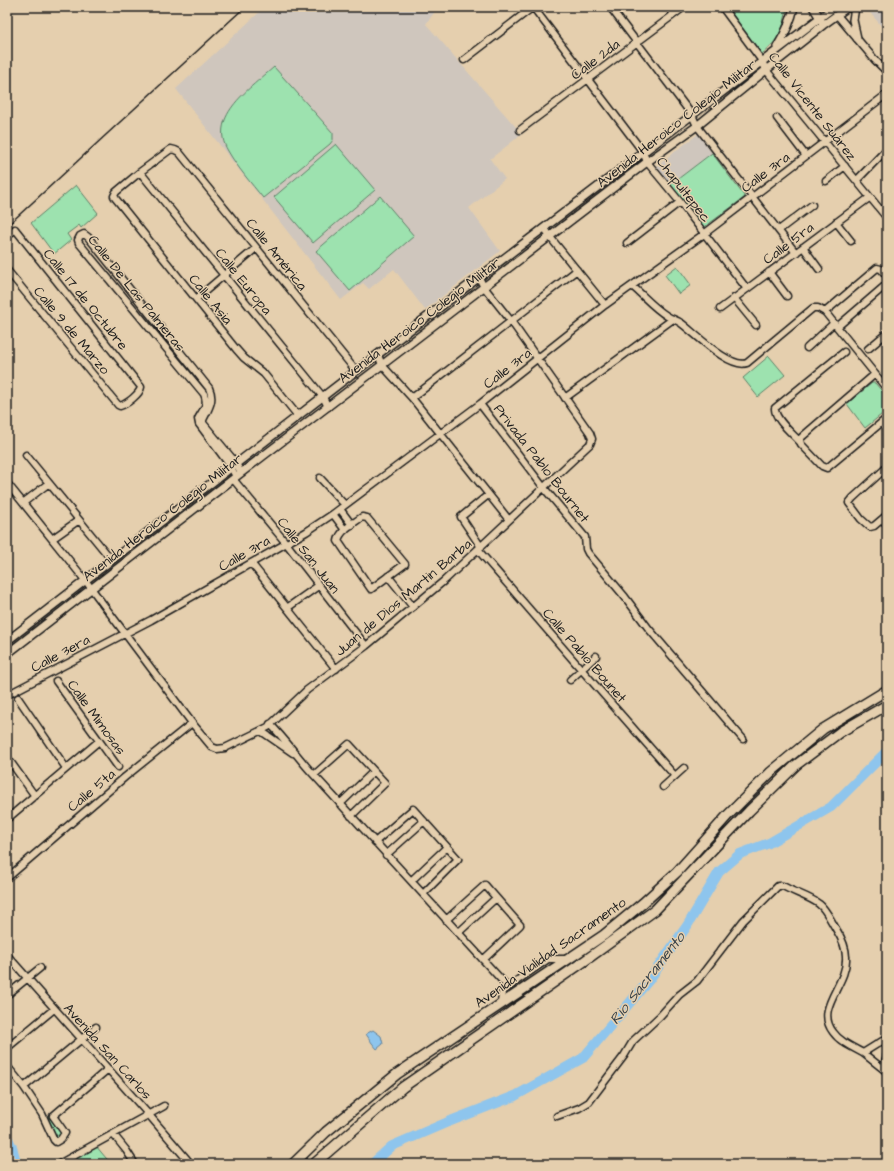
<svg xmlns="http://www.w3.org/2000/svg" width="894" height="1171" font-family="'Architects Daughter',sans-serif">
<rect width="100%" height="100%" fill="#e5cfae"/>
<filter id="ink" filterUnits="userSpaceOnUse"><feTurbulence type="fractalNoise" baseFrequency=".025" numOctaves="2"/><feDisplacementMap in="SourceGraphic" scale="8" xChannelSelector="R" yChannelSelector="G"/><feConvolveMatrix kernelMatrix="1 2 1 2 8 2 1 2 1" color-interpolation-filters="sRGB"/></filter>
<g filter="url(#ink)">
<!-- built -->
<path fill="#cfc6bd" d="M 265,7 L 438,7 L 426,24 L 522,134 L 490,159 L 505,179 L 469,208 L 500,251 L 425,310 L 394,269 L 369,289 L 363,283 L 341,300 L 176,89 Z
M 865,7 L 887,7 L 887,35 L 878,22 Z
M 698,134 L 712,153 L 670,185 L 656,166 Z"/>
<!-- green -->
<path fill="#9de2af" stroke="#5c7f66" d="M 727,7 L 787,7 C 784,28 779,40 762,54 Z
M 274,67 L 333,133 L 333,140 L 330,144 L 263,198 C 251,183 237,167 228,151 C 207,116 252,87 274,67 Z
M 336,144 L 375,190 L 313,243 L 274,197 Z
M 712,153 L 745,197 L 702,229 L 670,185 Z
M 76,185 L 98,213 L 81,228 L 79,225 L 67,234 L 71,240 L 54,254 L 31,223 Z
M 380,196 L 414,236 L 350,291 L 316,251 Z
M 677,266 L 691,285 L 679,294 L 665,275 Z
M 769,356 L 785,375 L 758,397 L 743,378 Z
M 872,383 L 875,383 L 887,397 L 887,410 L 865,428 L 847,404 Z
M 46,1116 L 48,1116 L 63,1133 L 58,1139 L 56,1138 Z
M 96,1146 L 111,1164 L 64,1164 Z"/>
<!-- water -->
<path fill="#8ec5ed" stroke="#608199" d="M 373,1030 L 381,1036 L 383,1044 L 377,1049 L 372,1043 L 366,1034 Z"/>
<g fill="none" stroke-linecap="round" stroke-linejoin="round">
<!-- canal -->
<path stroke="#8ec5ed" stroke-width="5.5" d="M 7,1132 L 14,1146 L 19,1164"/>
<!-- river -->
<path stroke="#8ec5ed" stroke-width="10" d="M 372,1164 L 392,1146 L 448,1122 L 515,1096 L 583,1058 L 649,980 L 687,926 L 719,872 L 740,854 L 769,843 L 831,807 L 887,751"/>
<defs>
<path id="minor" d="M 533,7 L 643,152 L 647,162 L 680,202 L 747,289
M 610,7 L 692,115 L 697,126 L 796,253
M 668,7 L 674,14
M 722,7 L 762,61 L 766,70 L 887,218
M 837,15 L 875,60 L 887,72
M 464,60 L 533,7
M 777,118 L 806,156
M 520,130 L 684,7
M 140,172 L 323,397 L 328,407
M 857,180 L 887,149
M 826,181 L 845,166
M 836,222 L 851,241
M 545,228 L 550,237 L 605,305
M 779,230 L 812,205
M 7,236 L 15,229 L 141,387 C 140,394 127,404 120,406 L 118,405 L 7,270
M 627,243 L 680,202
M 803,247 L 819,269
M 769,272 L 787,296
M 632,286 C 644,296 654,308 667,316 C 671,319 677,320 681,323 C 695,333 729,369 747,363 L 813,308 L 818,308 L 825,312 L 887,389
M 734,298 L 756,325
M 196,299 L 256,248
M 720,309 L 869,198
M 825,312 L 877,268 L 881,269 L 887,276
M 837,327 L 887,284
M 807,348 L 834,323
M 868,349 L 887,333
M 378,355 L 382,365 L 412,398 L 509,520
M 875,374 L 803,436 L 800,439 L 801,444 L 822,466 L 827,468 L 887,418
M 412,398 L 577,270
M 565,398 L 673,319
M 480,404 L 544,488 L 585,537 L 586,549 L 588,553 L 625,597 L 649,629 L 743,739
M 298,416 L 264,374 L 244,358 L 236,349 L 116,199 L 114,196 L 116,192 L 140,172 L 171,149 L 175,150 L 179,152 L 356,371
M 800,442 C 793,434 774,419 775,408 L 844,352
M 26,455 L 111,559
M 887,467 L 853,498 L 849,503 L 861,519 L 870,527 L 874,526 L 887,515
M 236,477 L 231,467 L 199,424 L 198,419 C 202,411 209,405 204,394 L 79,243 L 78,240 L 80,236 L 84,234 L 88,237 L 209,388 C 215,401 208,409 203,420 L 203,423 L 236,463 L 241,473
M 320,478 L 345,505
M 233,479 L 286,543 L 366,646
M 7,483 L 85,580 L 192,723 L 212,747 L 217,749 L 225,748 L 268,727 L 307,690 L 366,646 L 445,580 L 590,444 L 592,439 L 590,433 L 511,321 L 484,287 L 479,278
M 23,503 L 49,483
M 340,509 L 352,525
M 333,514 L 345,530
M 362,517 L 367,518 L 405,564 L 371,589 L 338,541 C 340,530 354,523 362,517 Z
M 52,539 L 79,520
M 481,547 L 461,517 L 488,495
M 478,550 L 581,669 L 675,776
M 251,563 L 336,669
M 388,576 L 413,607
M 287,608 L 318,586
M 570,680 L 596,656
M 56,681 L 118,767
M 7,695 L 151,620 L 306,532 L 333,514 L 480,404 L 605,305 L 704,234 L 887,94
M 18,698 L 66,768
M 270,724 C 286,740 299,759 314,775 L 508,987
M 261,731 L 293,753
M 7,757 L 35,796
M 314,775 L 349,744 L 385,783 L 351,816
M 663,787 L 684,768
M 340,804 L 374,771
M 7,819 L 99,741
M 375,842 L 413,809 L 458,859 L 423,894
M 386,855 L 424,821
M 7,878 L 125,777 L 192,723
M 411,881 L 447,847
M 446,920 L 485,885 L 520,925 L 483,960
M 458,933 L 496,898
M 7,955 L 149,1115 L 191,1164
M 7,995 L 40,968
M 501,1005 L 502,991 L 548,959 L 568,959
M 7,1048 L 54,1009
M 863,1053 L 887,1072
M 7,1066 L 24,1087 L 42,1114 L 54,1140 L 56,1142 L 61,1139 L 65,1133 L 53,1116
M 883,1069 L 887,1055
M 24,1087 L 96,1027
M 53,1116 L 108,1069
M 557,1116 L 579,1108 L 589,1102 L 624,1056 L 633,1041 L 660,1016 L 679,995 L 697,981 L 743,921 L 778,886 L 783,886 C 793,892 810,897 819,904 C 826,909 831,921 836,929 C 841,937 846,947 846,957 C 848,985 814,1007 833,1032 C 840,1042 852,1047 863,1053 L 887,1038
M 113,1134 L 126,1150 L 135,1164
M 59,1164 L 164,1106"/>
<path id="major" d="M 813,7 L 821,20
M 855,7 L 853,20 L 857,38
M 777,47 C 785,34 791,22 794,7
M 7,641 L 356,371 L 834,7
M 7,654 L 233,479 L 647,162 L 697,126 L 766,70 L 823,25 L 848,7"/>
<path id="highway" d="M 293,1164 L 326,1132 L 397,1074 L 604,935 L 643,903 L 677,872 L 728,815 L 771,772 L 823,729 L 887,690
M 314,1164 L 403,1087 L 583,962 L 655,910 L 749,811 L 796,765 L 840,732 L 887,705"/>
</defs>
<!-- minor casing -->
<use href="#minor" stroke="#1c1c1c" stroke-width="9"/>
<!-- major casing -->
<use href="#major" stroke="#1c1c1c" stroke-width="10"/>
<!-- highway casing -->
<use href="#highway" stroke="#1c1c1c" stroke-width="12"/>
<!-- minor -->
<use href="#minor" stroke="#e5cfae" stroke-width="6"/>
<!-- major -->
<use href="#major" stroke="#e5cfae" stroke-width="7"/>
<!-- highway -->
<use href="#highway" stroke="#e5cfae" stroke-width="9"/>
<!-- rail -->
<path stroke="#1c1c1c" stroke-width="1.5" d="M 7,226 L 245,7"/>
</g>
</g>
<g text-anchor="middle" stroke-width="3" stroke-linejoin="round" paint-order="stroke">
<!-- street labels -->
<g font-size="14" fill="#1c1c1c" stroke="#e5cfae">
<text transform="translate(595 59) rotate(-37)" y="5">Calle 2da</text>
<text transform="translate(813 106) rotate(52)" y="5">Calle Vicente Suárez</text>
<text transform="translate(676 123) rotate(-38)" y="5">Avenida Heroico Colegio Militar</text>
<text transform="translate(765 172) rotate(-37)" y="5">Calle 3ra</text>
<text transform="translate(684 189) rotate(52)" y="5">Chapultepec</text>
<text transform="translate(788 243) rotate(-37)" y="5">Calle 5ra</text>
<text transform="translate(277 254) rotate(51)" y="5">Calle América</text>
<text transform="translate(244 281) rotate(51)" y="5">Calle Europa</text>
<text transform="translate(137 293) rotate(51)" y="5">Calle De Las Palmeras</text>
<text transform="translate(86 299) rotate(51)" y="5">Calle 17 de Octubre</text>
<text transform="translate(211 299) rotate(51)" y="5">Calle Asia</text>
<text transform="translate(419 320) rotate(-37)" y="5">Avenida Heroico Colegio Militar</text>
<text transform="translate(72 330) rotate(50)" y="5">Calle 9 de Marzo</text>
<text transform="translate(507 368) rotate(-38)" y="5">Calle 3ra</text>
<text transform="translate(542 463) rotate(52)" y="5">Privada Pablo Bournet</text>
<text transform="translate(162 517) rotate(-38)" y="5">Avenida Heroico Colegio Militar</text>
<text transform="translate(244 553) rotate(-30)" y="5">Calle 3ra</text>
<text transform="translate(309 555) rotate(52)" y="5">Calle San Juan</text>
<text transform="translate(403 597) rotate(-40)" y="5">Juan de Dios Martin Barba</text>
<text transform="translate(60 653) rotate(-28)" y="5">Calle 3era</text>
<text transform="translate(585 655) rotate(49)" y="5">Calle Pablo Bounet</text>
<text transform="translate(97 717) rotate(54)" y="5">Calle Mimosas</text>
<text transform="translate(91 790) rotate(-40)" y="5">Calle 5ta</text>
<text transform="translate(550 952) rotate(-35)" y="5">Avenida Vialidad Sacramento</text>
<text transform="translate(108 1051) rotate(48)" y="5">Avenida San Carlos</text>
</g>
<!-- water labels -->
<g font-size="15" font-style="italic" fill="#333e46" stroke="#e5cfae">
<text transform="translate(647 978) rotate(-52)" y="5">Rio Sacramento</text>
</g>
</g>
<!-- margin -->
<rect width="894" height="1171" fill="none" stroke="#e5cfae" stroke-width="24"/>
<rect x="12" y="12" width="870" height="1147" fill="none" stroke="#1c1c1c" stroke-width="1.5" filter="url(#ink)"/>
</svg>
